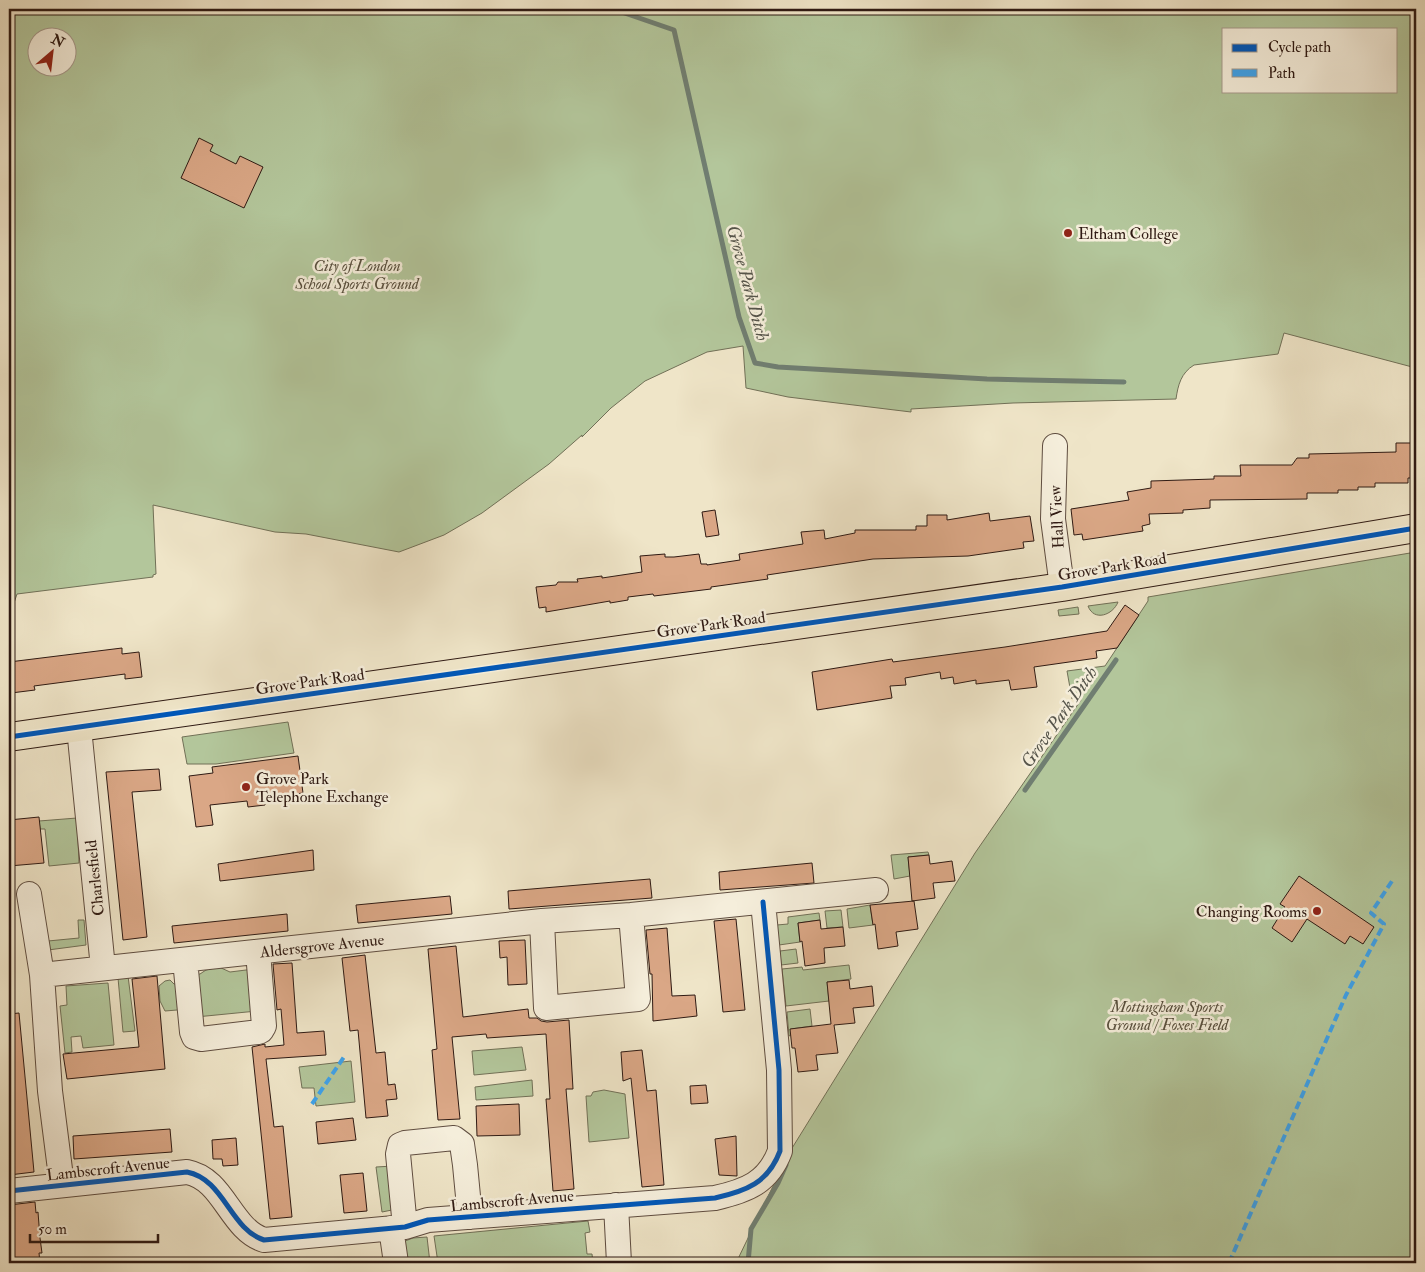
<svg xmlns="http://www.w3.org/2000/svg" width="1425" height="1272" font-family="'IM FELL Double Pica',serif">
<rect width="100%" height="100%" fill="#efe5c8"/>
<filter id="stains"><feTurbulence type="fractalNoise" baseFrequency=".004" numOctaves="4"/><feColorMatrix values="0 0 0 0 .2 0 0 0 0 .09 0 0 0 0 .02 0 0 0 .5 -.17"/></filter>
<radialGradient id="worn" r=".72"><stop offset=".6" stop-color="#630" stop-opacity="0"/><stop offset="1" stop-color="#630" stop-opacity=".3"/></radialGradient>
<!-- green -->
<path fill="#b3c69b" stroke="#717057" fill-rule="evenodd" d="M 9,9 L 1416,9 L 1416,368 L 1284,333 L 1278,354 L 1194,365 C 1181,373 1178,385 1176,399 L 1013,403 L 911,409 L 911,412 L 788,397 L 746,388 L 743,346 L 707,352 L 645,381 L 611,408 L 582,437 L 582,435 L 549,464 L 482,513 L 444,535 L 399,552 L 306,534 L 275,532 L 153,505 L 156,574 L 153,575 L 153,577 L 17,594 L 9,618 ZM 1224,29 L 1396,29 L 1396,91 L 1224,91 ZM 38,38 L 68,38 L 68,68 L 38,68 Z
M 1416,552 L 1416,1263 L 736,1263 L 789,1153 L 975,853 L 1081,700 L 1077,695 L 1072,699 L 1067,671 L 1105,666 L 1148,601 L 1148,597 Z
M 1118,602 C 1113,615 1094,622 1088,606 Z
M 1078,607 L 1079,614 L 1059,616 L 1058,610 Z
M 288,722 L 294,753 L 216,764 L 187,764 L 182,737 Z
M 77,818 L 79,863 L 49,866 L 45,829 L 40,829 L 39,821 Z
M 928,852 L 929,855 L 908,857 L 910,876 L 894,879 L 891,855 Z
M 870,905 L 873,925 L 849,928 L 847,909 Z
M 841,910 L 843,927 L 827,928 L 825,911 Z
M 819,913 L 820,920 L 798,923 L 800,942 L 779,945 L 777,925 L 788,924 L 788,917 Z
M 78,920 L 84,920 L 86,945 L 48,950 L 48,941 L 79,938 Z
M 796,949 L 798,963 L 781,965 L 780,951 Z
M 849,965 L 851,979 L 827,982 L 829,1001 L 786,1006 L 782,969 L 802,967 L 803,970 Z
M 219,967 L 230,972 L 254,969 L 257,1011 L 196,1017 L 192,975 L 200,974 L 206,970 Z
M 128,976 L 135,1031 L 123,1032 L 118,978 Z
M 170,980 L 174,984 L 176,984 L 182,1008 L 177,1010 L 165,1011 L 160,1001 L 159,986 L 165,981 Z
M 108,983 L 114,1045 L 83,1048 L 81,1036 L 71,1037 L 72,1052 L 65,1053 L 60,1006 L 67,1005 L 66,986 Z
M 810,1009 L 812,1026 L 791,1029 L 791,1035 L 789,1036 L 787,1012 Z
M 522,1047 L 526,1070 L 474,1075 L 472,1051 Z
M 351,1061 L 355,1102 L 316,1106 L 314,1088 L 302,1088 L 299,1067 Z
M 532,1080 L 533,1096 L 476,1100 L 475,1087 Z
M 604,1090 L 625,1094 L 629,1138 L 589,1142 L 586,1096 L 591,1096 L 593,1092 Z
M 393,1166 L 397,1209 L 382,1212 L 376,1167 Z
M 588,1221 L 590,1232 L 585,1233 L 587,1254 L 592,1254 L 593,1263 L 438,1263 L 434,1236 Z
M 427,1237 L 430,1263 L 405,1263 L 405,1241 L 413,1238 Z"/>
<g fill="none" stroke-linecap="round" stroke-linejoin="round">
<!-- stream -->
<path stroke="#707e71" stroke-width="5" d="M 613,9 L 674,30 L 739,317 L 755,363 L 778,367 L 987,379 L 1124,382
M 1025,790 L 1116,660
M 748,1263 L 751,1229 L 778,1183 L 786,1165"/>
</g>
<!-- building -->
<path fill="#daa786" stroke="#2f1a13" d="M 199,138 L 213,145 L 210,151 L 236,164 L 240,156 L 263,167 L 244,208 L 181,178 Z
M 1396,443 L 1416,443 L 1416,478 L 1408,478 L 1408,483 L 1375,483 L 1375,487 L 1358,487 L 1358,490 L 1338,490 L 1338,493 L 1307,493 L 1307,499 L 1210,500 L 1210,508 L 1183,510 L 1183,513 L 1149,514 L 1150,524 L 1142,526 L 1143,531 L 1083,540 L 1082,534 L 1074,535 L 1071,509 L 1129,500 L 1127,492 L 1151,488 L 1151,481 L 1214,479 L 1214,476 L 1241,476 L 1240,465 L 1292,465 L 1297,458 L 1309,458 L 1309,454 L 1396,452 Z
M 715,510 L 719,535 L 706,537 L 702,512 Z
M 989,513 L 990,521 L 1030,516 L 1034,541 L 1023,542 L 1024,548 L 968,556 L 873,559 L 767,575 L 768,579 L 711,587 L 711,589 L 654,596 L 653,594 L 628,597 L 628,600 L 610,603 L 610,601 L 546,612 L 546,607 L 539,608 L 536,587 L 556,585 L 558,582 L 578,582 L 577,579 L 602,576 L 602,578 L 642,572 L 640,556 L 665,554 L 665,557 L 674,557 L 699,554 L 701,564 L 707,564 L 707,565 L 740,560 L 739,554 L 803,544 L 801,532 L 824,530 L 825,539 L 855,533 L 855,530 L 916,530 L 916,526 L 927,526 L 927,515 L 947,515 L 947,520 Z
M 1125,605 L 1139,615 L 1117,648 L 1096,651 L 1097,658 L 1034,667 L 1037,687 L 1011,690 L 1009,680 L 976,684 L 976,680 L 954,684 L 953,677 L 941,679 L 940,672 L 905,678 L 906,685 L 890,686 L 892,698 L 817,710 L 812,672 L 892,659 L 893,662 L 1005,647 L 1107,631 Z
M 122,648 L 122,654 L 139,652 L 142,677 L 125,679 L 125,674 L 34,686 L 35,690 L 11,693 L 10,689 L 9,689 L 9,662 Z
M 298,756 L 303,793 L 264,798 L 265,805 L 248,807 L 247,801 L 210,805 L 213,825 L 196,827 L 189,776 L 213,773 L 212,767 Z
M 159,769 L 161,790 L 132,792 L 147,937 L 123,940 L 106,772 Z
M 39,817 L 44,863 L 9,866 L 9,820 Z
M 313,850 L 314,870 L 220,881 L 218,864 Z
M 929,855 L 930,864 L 952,861 L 955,881 L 933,883 L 935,898 L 912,901 L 908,857 Z
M 812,863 L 814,883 L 720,890 L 719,872 Z
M 1299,876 L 1374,927 L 1363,944 L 1350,936 L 1345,944 L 1307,919 L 1292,942 L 1272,928 L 1285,907 L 1280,904 Z
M 650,879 L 652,898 L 509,909 L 508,891 Z
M 450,896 L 452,914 L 358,923 L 356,905 Z
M 914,901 L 918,929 L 896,932 L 898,946 L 878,949 L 875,924 L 873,925 L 870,905 Z
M 287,914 L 288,931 L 174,943 L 172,926 Z
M 736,919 L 745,1010 L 723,1012 L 714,921 Z
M 820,920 L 821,929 L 843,927 L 845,946 L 824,948 L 825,963 L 805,966 L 802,941 L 800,942 L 798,923 Z
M 667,928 L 672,996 L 695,995 L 697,1016 L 653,1021 L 652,974 L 650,974 L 646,930 Z
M 525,940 L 527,984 L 508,985 L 507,957 L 500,958 L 499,941 Z
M 456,946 L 463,1017 L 528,1009 L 529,1018 L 537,1018 L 541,1021 L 547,1022 L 569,1020 L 573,1089 L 566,1089 L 574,1189 L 553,1191 L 546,1099 L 550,1099 L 546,1034 L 487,1038 L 486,1034 L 452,1037 L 460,1119 L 438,1120 L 432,1050 L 437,1049 L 428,949 Z
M 365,955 L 376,1053 L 385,1052 L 388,1085 L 395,1084 L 397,1099 L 386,1100 L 388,1116 L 366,1118 L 358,1030 L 350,1031 L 342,958 Z
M 292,963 L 297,1033 L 324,1031 L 326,1055 L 266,1059 L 274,1127 L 283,1126 L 292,1217 L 270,1219 L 252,1047 L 265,1044 L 265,1047 L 284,1045 L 281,1009 L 277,1010 L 273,964 Z
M 157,976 L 165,1069 L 67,1079 L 63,1054 L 139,1047 L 132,979 Z
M 849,980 L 850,989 L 872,986 L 874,1006 L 853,1008 L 855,1023 L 834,1025 L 838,1053 L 816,1055 L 818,1070 L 798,1072 L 795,1048 L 792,1048 L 790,1029 L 831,1024 L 827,982 Z
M 19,1013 L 34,1172 L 9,1175 L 9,1014 Z
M 642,1050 L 647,1091 L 656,1090 L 664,1185 L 642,1187 L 631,1078 L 623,1081 L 621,1052 Z
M 706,1085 L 708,1103 L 691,1104 L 690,1086 Z
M 519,1104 L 520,1135 L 477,1136 L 476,1106 Z
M 353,1118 L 356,1140 L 318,1144 L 316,1122 Z
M 170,1129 L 172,1152 L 74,1159 L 73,1136 Z
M 736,1136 L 737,1176 L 719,1175 L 715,1139 Z
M 236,1138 L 238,1165 L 223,1166 L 222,1159 L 213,1159 L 212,1140 Z
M 363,1173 L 367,1211 L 344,1213 L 340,1175 Z
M 35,1202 L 36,1213 L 38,1212 L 40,1238 L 42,1253 L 39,1253 L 40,1263 L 14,1263 L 9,1205 Z"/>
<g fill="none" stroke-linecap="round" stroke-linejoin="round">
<defs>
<path id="minor" d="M 1055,446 L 1053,519 L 1062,587
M 79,728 L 103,968
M 29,894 L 42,975
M 542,921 L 546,1008 L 638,999 L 631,915
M 185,960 L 192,1032 L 194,1037 L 201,1039 L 258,1032 L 261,1031 L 264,1026 L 258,952
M 62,1185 L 50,1091 L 42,975 L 542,921 L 631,915 L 876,890
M 9,1191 L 187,1172 C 224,1179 230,1229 264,1240 L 405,1227 L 428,1220 L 715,1198 C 746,1191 768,1183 780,1151 L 779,1070 L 763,902
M 616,1205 L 619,1263
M 405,1227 L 398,1154 L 400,1145 L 405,1143 L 454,1138 L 462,1144 L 465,1165 L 470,1217
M 391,1228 L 396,1263"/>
<path id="major" d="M 9,737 L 1062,587 L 1416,528"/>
</defs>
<!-- minor casing -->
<use href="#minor" stroke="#5f4d40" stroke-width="26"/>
<!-- major casing -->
<use href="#major" stroke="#2f1a13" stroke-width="30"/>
<!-- minor -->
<use href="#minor" stroke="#f5eedb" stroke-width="24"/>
<!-- major -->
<use href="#major" stroke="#efe5c8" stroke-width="28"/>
<!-- quiet -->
<path stroke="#3ea2ea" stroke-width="4" stroke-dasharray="8 4" stroke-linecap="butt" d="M 312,1104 L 344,1057
M 1229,1263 L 1346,995 L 1384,924 L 1371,913 L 1394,878"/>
<defs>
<path id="cycleway" d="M 9,737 L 1062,587 L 1416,528
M 9,1191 L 187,1172 C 224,1179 230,1229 264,1240 L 405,1227 L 428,1220 L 715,1198 C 746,1191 768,1183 780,1151 L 779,1070 L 763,902"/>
</defs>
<!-- cycleway casing -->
<use href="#cycleway" stroke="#f5eedb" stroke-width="8"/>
<!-- cycleway -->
<use href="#cycleway" stroke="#0057b8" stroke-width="5"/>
</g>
<!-- markers -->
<g fill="#8f2418" stroke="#f5eedb" stroke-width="2">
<circle cx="1068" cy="233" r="5"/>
<circle cx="246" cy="787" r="5"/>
<circle cx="1317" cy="911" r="5"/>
</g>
<g text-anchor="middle" stroke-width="5" stroke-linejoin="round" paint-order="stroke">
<!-- poi labels -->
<g font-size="16" fill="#2f1a13" stroke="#f5eedb" text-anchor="start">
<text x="1078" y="239">Eltham College</text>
<text x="256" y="784">Grove Park<tspan x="256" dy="18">Telephone Exchange</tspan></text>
<text x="1307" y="917" text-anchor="end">Changing Rooms</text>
</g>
<!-- park labels -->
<g font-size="16" font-style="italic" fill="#574e3c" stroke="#f5eedb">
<text x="357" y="271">City of London<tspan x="357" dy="18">School Sports Ground</tspan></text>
<text x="1167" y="1012">Mottingham Sports<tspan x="1167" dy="18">Ground / Foxes Field</tspan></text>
</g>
<!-- street labels -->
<g font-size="16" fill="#2f1a13" stroke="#f5eedb">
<text transform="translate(1056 517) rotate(-93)" y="6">Hall View</text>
<text transform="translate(1112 566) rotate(-9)" y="6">Grove Park Road</text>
<text transform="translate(711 624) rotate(-8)" y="6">Grove Park Road</text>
<text transform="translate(310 681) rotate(-8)" y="6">Grove Park Road</text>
<text transform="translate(94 878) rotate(-96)" y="6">Charlesfield</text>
<text transform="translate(322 945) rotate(-6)" y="6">Aldersgrove Avenue</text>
<text transform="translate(108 1168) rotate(-6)" y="6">Lambscroft Avenue</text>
<text transform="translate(512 1200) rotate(-5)" y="6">Lambscroft Avenue</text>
</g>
<!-- water labels -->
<g font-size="18" font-style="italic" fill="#55544a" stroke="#f5eedb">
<text transform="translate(748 283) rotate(75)" y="6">Grove Park Ditch</text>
<text transform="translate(1059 717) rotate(-55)" y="6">Grove Park Ditch</text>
</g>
</g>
<!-- margin -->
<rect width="1425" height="1272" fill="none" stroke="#efe5c8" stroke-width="30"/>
<rect x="10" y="10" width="1405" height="1252" fill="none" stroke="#2f1a13" stroke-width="2.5"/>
<rect x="15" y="15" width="1395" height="1242" fill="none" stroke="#2f1a13"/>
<!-- legend -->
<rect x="1222" y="28" width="175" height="65" fill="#f5eedb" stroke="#a6998b"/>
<rect x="1232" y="44" width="25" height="8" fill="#0057b8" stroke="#a6998b"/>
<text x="1268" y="52" font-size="15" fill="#2f1a13">Cycle path</text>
<rect x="1232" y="69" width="25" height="8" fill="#3ea2ea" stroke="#a6998b"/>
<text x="1268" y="78" font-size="15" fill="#2f1a13">Path</text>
<!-- north arrow -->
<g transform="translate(52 52) rotate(28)"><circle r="24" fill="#f5eedb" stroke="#a6998b"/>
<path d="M0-4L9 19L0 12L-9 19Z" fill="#8f2418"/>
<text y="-8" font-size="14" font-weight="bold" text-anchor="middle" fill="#2f1a13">N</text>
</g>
<!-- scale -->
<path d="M30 1234v8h128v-8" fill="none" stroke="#2f1a13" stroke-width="2.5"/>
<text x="38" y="1234" font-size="15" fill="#2f1a13" stroke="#f5eedb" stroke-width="4" paint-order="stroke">50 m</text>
<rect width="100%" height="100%" filter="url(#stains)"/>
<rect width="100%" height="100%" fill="url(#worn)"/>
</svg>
